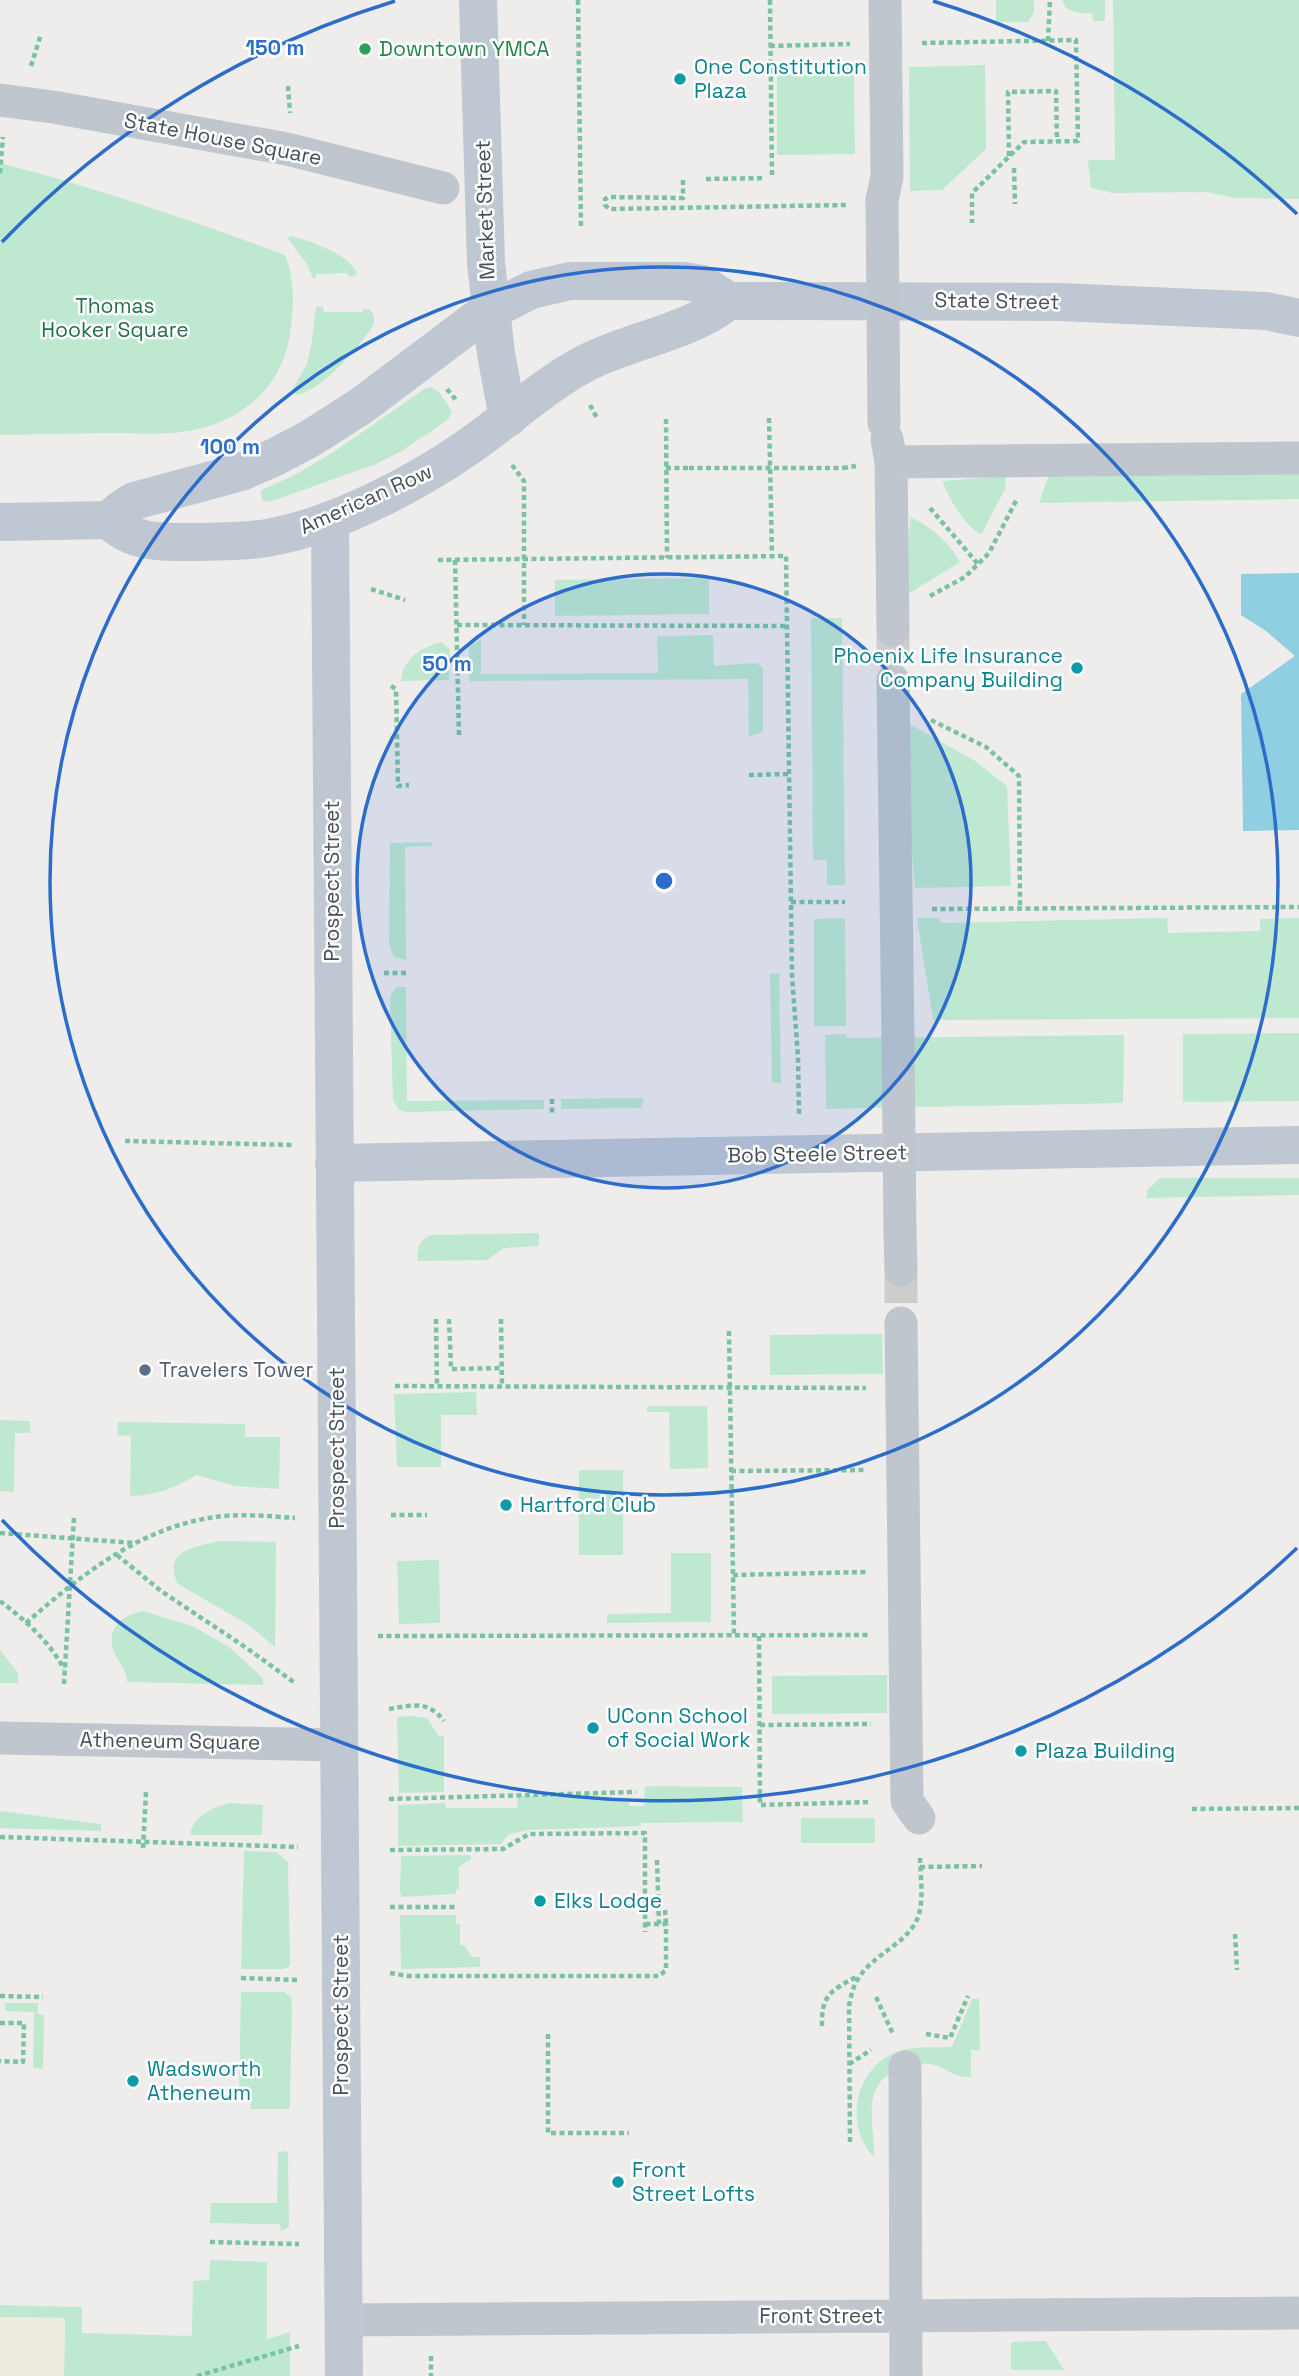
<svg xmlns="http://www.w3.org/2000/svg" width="1299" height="2376" font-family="'Space Grotesk',sans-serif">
<rect width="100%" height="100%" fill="#efecec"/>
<!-- green -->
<path fill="#bee9d0" d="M 996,0 L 1034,0 L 1034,12 L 1028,22 L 996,22 Z
M 1062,0 L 1105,0 L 1105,21 L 1093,21 L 1092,13 C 1081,14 1075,13 1066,8 Z
M 1113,0 L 1299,0 L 1299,199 L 1235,198 L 1206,192 L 1114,193 L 1091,188 L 1088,160 L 1115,160 Z
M 985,65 L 986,149 L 942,190 L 910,191 L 909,67 Z
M 854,69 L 855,154 L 777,155 L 777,70 Z
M 0,163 C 97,188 191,220 285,255 C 296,280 294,312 289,339 C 280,392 233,427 181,432 C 157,435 131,433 106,433 C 71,434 35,434 0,435 Z
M 290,236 C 308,240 352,255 357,274 L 351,277 L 346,273 L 316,274 L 316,279 L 313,278 L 307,264 L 288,239 Z
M 316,307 L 323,307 L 324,312 L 362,312 L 364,309 L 368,309 C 376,314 375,319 372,328 C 355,350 324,390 296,395 L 293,389 L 307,364 L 311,346 Z
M 431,387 L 439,392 L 452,411 L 449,419 L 402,451 L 376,464 L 275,500 L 266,502 L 262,500 L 261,490 L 295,475 L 335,451 L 426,388 Z
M 1299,474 L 1299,499 L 1039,503 L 1048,477 Z
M 1006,476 L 1005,489 L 981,535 C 961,521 952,503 942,481 Z
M 911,517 C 931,528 949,541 960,562 L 908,594 L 906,551 Z
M 709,578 L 709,614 L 555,616 L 555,580 Z
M 811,618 L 842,618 L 845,885 L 827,885 L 827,860 L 813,860 Z
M 713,635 L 714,666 L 756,663 L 763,668 L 763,732 L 749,736 L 748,679 L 469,681 L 469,647 L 481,639 L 481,674 L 658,673 L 657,636 Z
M 440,642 L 450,649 L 449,680 L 401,681 C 403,658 420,649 440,642 Z
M 904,721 L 975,761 L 1007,786 L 1011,886 L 915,888 L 906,786 Z
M 433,842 L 432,846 L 405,847 L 406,960 L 394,957 L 389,944 L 390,843 Z
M 845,918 L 846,1026 L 814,1026 L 814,919 Z
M 917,918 L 939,918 L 941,923 L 1167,918 L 1168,933 L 1260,931 L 1260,919 L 1299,918 L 1299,1018 L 933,1020 Z
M 779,973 L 781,1083 L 772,1083 L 770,974 Z
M 397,987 L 406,987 L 407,1101 L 544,1100 L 544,1109 L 406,1112 L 399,1110 L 393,1100 L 390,1001 L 391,994 Z
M 1299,1033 L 1299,1101 L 1183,1102 L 1183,1034 Z
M 846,1034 L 847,1038 L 1124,1035 L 1123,1103 L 826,1109 L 825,1035 Z
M 561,1099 L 641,1098 L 644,1099 L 641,1108 L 561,1109 Z
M 1160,1178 L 1299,1178 L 1299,1195 L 1146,1198 L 1148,1189 Z
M 539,1233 L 539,1246 L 504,1248 L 487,1260 L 418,1261 C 416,1248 419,1241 431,1235 Z
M 882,1334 L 883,1374 L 770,1375 L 770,1335 Z
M 476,1392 L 477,1415 L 441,1415 L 441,1467 L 397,1467 L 394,1394 Z
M 647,1406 L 707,1406 L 708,1468 L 670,1469 L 669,1412 L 647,1412 Z
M 0,1420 L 30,1421 L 30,1433 L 15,1433 L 14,1492 L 0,1491 Z
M 118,1422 L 245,1424 L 245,1437 L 280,1437 L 279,1489 L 235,1486 L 196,1475 C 175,1488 156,1496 130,1496 L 131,1436 L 117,1435 Z
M 579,1470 L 623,1470 L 623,1555 L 579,1555 Z
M 221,1541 L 276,1542 L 275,1647 L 249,1625 L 178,1584 C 161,1551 196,1546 221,1541 Z
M 671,1553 L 711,1553 L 711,1622 L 607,1623 L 607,1614 L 671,1613 Z
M 439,1560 L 440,1623 L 399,1624 L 397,1561 Z
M 143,1611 L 192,1626 L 229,1647 L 263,1678 L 263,1685 L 127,1682 C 126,1670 122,1667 116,1656 C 103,1632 120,1615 143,1611 Z
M 0,1650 L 18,1673 L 18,1683 L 0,1683 Z
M 887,1675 L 887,1713 L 772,1714 L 772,1676 Z
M 413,1716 L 427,1718 L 439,1736 L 444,1736 L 444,1792 L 399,1793 L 397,1717 Z
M 645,1786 L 742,1787 L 743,1822 L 642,1823 L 640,1826 L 529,1830 L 509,1834 L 501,1844 L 398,1846 L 398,1805 L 445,1803 L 446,1808 L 517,1808 L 518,1796 L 629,1797 L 629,1806 L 644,1806 Z
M 229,1803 L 263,1805 L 262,1835 L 190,1835 C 193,1816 212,1808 229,1803 Z
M 0,1811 L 101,1824 L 101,1831 L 0,1828 Z
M 801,1818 L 875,1818 L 875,1843 L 801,1843 Z
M 244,1851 L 276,1852 L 288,1862 L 290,1966 L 284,1969 L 241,1969 Z
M 471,1855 L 471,1859 L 459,1867 L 459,1889 L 456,1889 L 456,1894 L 402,1897 L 400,1892 L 401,1856 Z
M 400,1915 L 456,1915 L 456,1923 L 460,1924 L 460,1945 L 464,1945 L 472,1957 L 480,1957 L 480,1967 L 401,1969 Z
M 241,1992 L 284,1992 L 292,1998 L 290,2106 L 288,2109 L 251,2109 L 250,2094 L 239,2093 Z
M 972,1999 L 979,1999 L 980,2050 L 971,2050 L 971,2077 C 952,2078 948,2067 930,2064 C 920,2063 913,2065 903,2068 C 858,2082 875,2123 874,2157 C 845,2127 853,2073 892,2054 C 910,2045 932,2048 952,2047 Z
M 5,2003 L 38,2003 L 38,2014 L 44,2015 L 43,2069 L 33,2068 L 34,2012 L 5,2011 Z
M 286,2151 L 288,2154 L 289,2227 L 281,2231 L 280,2224 L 210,2223 L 211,2203 L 277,2203 L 278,2152 Z
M 210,2260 L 267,2262 L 267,2339 L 290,2332 L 290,2376 L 64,2376 L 65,2318 L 0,2317 L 0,2305 L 82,2307 L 82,2333 L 192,2336 L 193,2281 L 209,2280 Z
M 1046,2341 L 1064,2370 L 1011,2370 L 1011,2342 Z"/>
<!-- sand -->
<path fill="#efeade" d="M 0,2317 L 65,2318 L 64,2376 L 0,2376 Z"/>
<!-- water -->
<path fill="#90cee1" d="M 1299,573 L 1299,830 L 1243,831 L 1241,694 L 1295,656 L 1266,631 L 1241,615 L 1241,574 Z"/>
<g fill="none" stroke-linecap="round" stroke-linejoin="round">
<!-- street-tunnel -->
<path stroke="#cdcdce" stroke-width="33" stroke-dasharray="33 17" stroke-linecap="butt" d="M 893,630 L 893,680
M 901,1270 L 901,1323"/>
<!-- path -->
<path stroke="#7ac3a1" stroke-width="4.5" stroke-dasharray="5 3.5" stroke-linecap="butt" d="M 578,0 L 581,227
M 770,0 L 772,178
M 1048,41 L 1050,0
M 922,43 L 1076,40 L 1078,141 L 1024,142 L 972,193 L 972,223
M 770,46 L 850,44
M 31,66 L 41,34
M 288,86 L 290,113
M 1009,156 L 1008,92 L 1056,91 L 1057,141
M 1014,168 L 1015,204
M 0,173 L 3,137
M 706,179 L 765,178
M 683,180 L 683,198 L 609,197 L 605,199 L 605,205 L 609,209 L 846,205
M 447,389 L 456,400
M 590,405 L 598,420
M 769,418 L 772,556
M 666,419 L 667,558
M 512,465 L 524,481 L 524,625
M 666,468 L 689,468
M 843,468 L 856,466
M 930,508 L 978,564
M 438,560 L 786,556 L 792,976 L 798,1057 L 799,1114
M 455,560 L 459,736
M 371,589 L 405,600
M 930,596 L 965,577 L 989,553 L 1017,499
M 457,625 L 787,626
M 391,686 L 396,689 L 398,786 L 409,785
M 931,720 L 986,747 L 1019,776 L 1020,909
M 749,775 L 789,774
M 791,902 L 845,902
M 932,909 L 1299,907
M 384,973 L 406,973
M 552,1099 L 552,1115
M 125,1141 L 294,1145
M 436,1319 L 437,1386
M 449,1319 L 451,1369 L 502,1368
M 501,1319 L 502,1386
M 729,1331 L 734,1635
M 395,1386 L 866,1388
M 731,1471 L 867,1470
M 391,1515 L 427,1515
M 0,1533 L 135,1543
M 117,1555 L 161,1591 L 248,1649 L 295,1683
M 733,1575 L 868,1572
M 0,1601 C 24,1619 50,1642 64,1669
M 26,1623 C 80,1576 137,1530 209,1518 C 235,1513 269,1516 295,1518
M 378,1636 L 870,1635
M 759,1636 L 760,1805 L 870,1802
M 64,1684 L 74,1517
M 389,1709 C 413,1705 428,1700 444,1721
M 760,1725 L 871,1724
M 389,1799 L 636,1792
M 1192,1809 L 1299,1808
M 0,1837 L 298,1847
M 143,1848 L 146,1792
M 390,1850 L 503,1849 L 529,1834 L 645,1833 L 645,1932
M 657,1860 L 659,1924
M 920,1867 L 982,1866
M 390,1907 L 456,1907
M 665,1910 L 666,1924
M 1235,1934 L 1237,1970
M 390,1973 L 408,1976 L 659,1976 L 666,1970 L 666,1924 L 645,1924
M 241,1978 L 298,1980
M 0,1996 L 43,1997
M 876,1997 L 893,2034
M 0,2023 L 24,2023 L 23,2062 L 0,2061
M 822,2026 C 821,1994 832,1990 858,1976
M 548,2034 L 548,2133 L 629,2133
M 926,2034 L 950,2038 L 968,1996
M 849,2064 L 871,2050
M 850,2142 L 849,2006 C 851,1996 853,1985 860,1976 C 875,1953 911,1942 919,1914 C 924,1896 920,1874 920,1855
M 210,2242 L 299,2244
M 431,2356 L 431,2376
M 197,2376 L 299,2346"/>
<!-- street -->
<path stroke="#bfc6cd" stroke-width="33" d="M 0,100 L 53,107 L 287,149 L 443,188
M 882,200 L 887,177 L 885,0
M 887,439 L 891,462 L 893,630
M 891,462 L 1299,458
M 893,680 L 898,1039
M 900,1231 L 901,1270
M 901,1323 L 907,1801 L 919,1818
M 0,1738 L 339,1745
M 905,2067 L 906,2376
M 343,2320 L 1299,2313"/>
<!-- secondary -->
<path stroke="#bfc7d2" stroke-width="38" d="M 478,0 L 486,263 L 496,354 L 508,418
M 109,520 L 120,510 L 134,501 L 241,472 L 275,457 L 311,438 L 361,406 L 482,315 L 531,290 L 570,281 L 684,281 L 702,284 L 729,301 L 1060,302 L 1266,311 L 1299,318
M 109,520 C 134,545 166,542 198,542 C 223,541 248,542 272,537 C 336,525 415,484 468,447 C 507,420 543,386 584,364 C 632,339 686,334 729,301
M 330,520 L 344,2376
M 0,522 L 109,520
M 334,1163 L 1299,1145"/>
<!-- path-bridge -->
<path stroke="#7ac3a1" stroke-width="4.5" stroke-dasharray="5 3.5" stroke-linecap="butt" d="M 689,468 L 843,468"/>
<!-- street-bridge -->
<path stroke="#bfc6cd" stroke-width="33" d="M 882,200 L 884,423
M 898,1039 L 900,1231"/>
</g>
<!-- distance rings -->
<circle cx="664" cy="881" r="307" fill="#2c6cca" fill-opacity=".12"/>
<g fill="none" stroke="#2c6cca" stroke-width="3.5">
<circle cx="664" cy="881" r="307"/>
<circle cx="664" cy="881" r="614"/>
<path d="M1297 1548A920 920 0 0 1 2 1520M2 242A920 920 0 0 1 395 1M933 1A920 920 0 0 1 1297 214"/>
</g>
<!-- markers -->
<circle fill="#2e9e5b" stroke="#fff" stroke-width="2.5" cx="365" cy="49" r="7"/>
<g fill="#0f9aa8" stroke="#fff" stroke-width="2.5">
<circle cx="680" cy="79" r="7"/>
<circle cx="1077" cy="668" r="7"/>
<circle cx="506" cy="1505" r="7"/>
<circle cx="593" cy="1728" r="7"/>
<circle cx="1021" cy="1751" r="7"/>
<circle cx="540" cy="1901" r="7"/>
<circle cx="133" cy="2081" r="7"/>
<circle cx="618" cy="2182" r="7"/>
</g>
<circle fill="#5c6f8a" stroke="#fff" stroke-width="2.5" cx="145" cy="1370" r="7"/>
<g text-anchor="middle" stroke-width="5" stroke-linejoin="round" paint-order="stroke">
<!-- leisure labels -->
<g font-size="21" fill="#27864d" stroke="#fff" text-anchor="start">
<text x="379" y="56">Downtown YMCA</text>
</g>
<!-- culture labels -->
<g font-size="21" fill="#0d838f" stroke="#fff" text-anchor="start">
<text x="694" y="74">One Constitution<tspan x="694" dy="24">Plaza</tspan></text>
<text x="1063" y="663" text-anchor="end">Phoenix Life Insurance<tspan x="1063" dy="24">Company Building</tspan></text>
<text x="520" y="1512">Hartford Club</text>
<text x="607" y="1723">UConn School<tspan x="607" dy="24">of Social Work</tspan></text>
<text x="1035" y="1758">Plaza Building</text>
<text x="554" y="1908">Elks Lodge</text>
<text x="147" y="2076">Wadsworth<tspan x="147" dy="24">Atheneum</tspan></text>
<text x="632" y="2177">Front<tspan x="632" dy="24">Street Lofts</tspan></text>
</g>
<!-- street labels -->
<g font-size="21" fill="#474f58" stroke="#fff">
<text transform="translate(223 139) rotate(11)" y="7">State House Square</text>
<text transform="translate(485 210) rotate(-92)" y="7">Market Street</text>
<text transform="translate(997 301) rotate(1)" y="7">State Street</text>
<text transform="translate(366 499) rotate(-24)" y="7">American Row</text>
<text transform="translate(332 881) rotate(-90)" y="7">Prospect Street</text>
<text transform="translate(817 1154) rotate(-1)" y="7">Bob Steele Street</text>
<text transform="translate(337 1448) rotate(-90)" y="7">Prospect Street</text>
<text transform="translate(170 1741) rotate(1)" y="7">Atheneum Square</text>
<text transform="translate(341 2015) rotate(-90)" y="7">Prospect Street</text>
<text x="821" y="2323">Front Street</text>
</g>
<!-- park labels -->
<g font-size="21" fill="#20704b" stroke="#fff">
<text x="115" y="313">Thomas<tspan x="115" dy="24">Hooker Square</tspan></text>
</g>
<!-- service labels -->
<g font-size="21" fill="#4e5e75" stroke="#fff" text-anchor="start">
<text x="159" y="1377">Travelers Tower</text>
</g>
</g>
<circle cx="664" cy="881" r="10" fill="#2c6cca" stroke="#fff" stroke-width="3.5"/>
<g font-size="21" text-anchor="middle" font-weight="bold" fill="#2c6cca" stroke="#fff" stroke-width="5" stroke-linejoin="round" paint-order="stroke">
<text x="275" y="55">150 m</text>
<text x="230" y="454">100 m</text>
<text x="447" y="671">50 m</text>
</g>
</svg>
